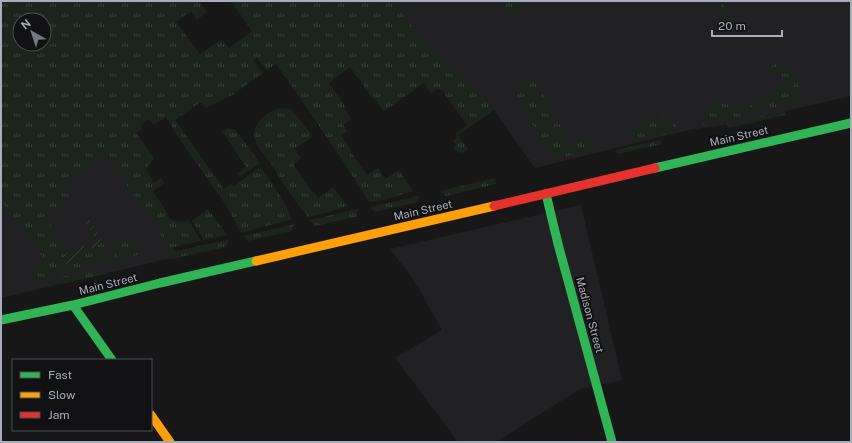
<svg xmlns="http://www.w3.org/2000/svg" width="852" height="443" font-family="'Public Sans',sans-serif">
<defs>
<pattern id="grass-tufts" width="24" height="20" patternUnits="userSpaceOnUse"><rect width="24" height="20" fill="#1d241e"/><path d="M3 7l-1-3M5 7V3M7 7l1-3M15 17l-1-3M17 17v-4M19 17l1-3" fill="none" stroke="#3b413d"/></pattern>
<pattern id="garden-furrows" width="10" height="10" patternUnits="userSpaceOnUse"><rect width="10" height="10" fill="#1d241e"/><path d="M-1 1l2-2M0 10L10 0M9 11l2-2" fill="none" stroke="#3b413d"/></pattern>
</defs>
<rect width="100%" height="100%" fill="#171717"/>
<!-- built -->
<path fill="#212123" d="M 382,1 L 851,1 L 851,96 L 724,125 L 689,130 L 535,168 L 479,89 L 433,72 Z
M 76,98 L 170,231 L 176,257 L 1,298 L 1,150 Z
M 581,205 L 622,380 L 580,389 L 496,442 L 458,442 L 395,358 L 442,330 L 412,277 L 390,249 Z"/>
<!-- grass -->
<path fill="url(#grass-tufts)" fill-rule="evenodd" d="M 1,1 L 199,1 L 207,12 L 197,20 L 191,11 L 176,22 L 200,54 L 222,39 L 229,48 L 252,31 L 231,1 L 394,1 L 412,27 L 427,46 L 444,64 L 460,74 L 479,89 L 494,110 L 458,135 L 468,149 C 463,155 458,153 453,148 L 456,145 L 453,141 L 457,138 L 455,134 L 467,125 L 442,90 L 437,89 L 431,93 L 424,83 L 384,111 L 375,99 L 373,99 L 350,67 L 329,83 L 346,107 L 344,108 L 351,119 L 343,125 L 347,131 L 341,136 L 352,151 L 351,152 L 367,175 L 378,168 L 385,179 L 399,170 L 413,191 L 383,200 L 369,202 C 340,155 308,109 276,64 L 267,71 L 257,58 L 254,61 L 263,73 L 232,95 L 206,108 L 201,102 L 175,120 L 224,189 L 232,183 L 234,186 L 260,167 C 273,183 284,201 292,219 L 241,233 L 226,205 L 180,140 L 166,117 L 154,125 L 149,119 L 142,124 L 141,127 L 142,129 L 136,133 L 154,158 L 146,169 L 154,183 L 161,178 L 164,183 L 153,191 L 168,214 L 167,215 C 171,222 177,221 184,222 L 188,219 L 201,241 L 165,249 L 160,233 L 149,215 L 104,154 L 63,183 L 71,196 L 44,216 L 51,226 L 49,228 L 65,251 L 65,252 L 71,266 C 80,256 91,247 104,242 L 108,246 L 111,261 L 50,275 L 44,284 L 33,286 L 30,281 L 32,280 L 30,269 L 43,258 L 1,201 ZM 20,20 L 44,20 L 44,44 L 20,44 Z
M 503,1 L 522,1 L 523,4 L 518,9 L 512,23 Z
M 719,1 L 720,1 L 738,29 L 733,32 L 714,4 Z
M 776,64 L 781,65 C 787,73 799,82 802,91 C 803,95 802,98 802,101 L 709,124 L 703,125 L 701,122 L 702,116 L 721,102 L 744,111 L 787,80 L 768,71 C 769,67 772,65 776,64 Z
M 530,77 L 534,77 L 573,149 L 583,134 L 587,133 L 595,149 L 593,151 L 553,159 L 529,119 L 517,98 L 518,87 L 521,82 Z
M 283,108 L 291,109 L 313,136 L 295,149 L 301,158 L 293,164 L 313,193 L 314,192 L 318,198 L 332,188 L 334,188 L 348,207 L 308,217 C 293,200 283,182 271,164 C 265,155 255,146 254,134 C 254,125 263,115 272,111 C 275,109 280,109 283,108 Z
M 784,111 L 785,115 L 729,128 L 727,124 Z
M 661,116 C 669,117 677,123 678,131 L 671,133 L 635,141 L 630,133 L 631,132 L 630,130 L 648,117 Z
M 229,128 L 235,130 L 241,137 L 260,163 L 240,177 L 237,174 L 246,167 L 222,131 Z
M 661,140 L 662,144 L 618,154 L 615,150 Z
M 495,178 L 496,184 L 446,196 L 440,191 Z
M 419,196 L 418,202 L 375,212 L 370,207 Z
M 208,209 L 227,235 L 204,240 L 192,221 Z
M 358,209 L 356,217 L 315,226 L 310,220 Z
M 294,224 L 292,231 L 248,241 L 243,236 Z
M 119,237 C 133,236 137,242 138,255 L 115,261 L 113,246 L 110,242 Z
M 228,240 L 227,247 L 171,259 L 166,253 Z
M 105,268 L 106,274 L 61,284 L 60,277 Z"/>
<!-- garden -->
<path fill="url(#garden-furrows)" d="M 86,216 L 104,242 C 91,247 80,256 71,267 L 68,266 C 64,261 62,257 65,251 L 69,256 L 96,238 L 83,219 Z"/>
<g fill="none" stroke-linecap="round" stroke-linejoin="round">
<!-- fast -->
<path stroke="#30b455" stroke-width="9" d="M 655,168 L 851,123
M 546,194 L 558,244 L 612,442
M 73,305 L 112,360
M 1,320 L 73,305 L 160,283 L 256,261"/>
<!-- slow -->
<path stroke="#ff9f0a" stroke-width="9" d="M 256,261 L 494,206
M 151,415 L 170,442"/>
<!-- jam -->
<path stroke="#e5322d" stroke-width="9" d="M 494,206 L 655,168"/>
</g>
<g text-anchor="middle" stroke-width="4" stroke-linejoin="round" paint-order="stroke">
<!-- street labels -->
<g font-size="11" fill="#a8adb8" stroke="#111113">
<text transform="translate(739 136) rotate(-13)" y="4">Main Street</text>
<text transform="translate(423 210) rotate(-13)" y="4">Main Street</text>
<text transform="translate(108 284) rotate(-14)" y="4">Main Street</text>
<text transform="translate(590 315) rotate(75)" y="4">Madison Street</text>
</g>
</g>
<!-- border -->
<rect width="852" height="443" fill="none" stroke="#a8adb8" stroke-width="4"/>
<!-- legend -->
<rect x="12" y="359" width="140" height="72" fill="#111113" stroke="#4d4f55"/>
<rect x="20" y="372" width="20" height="6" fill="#30b455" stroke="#4d4f55"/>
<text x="48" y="379" font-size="12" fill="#a8adb8">Fast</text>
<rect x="20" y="392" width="20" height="6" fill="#ff9f0a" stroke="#4d4f55"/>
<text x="48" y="399" font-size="12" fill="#a8adb8">Slow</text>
<rect x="20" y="412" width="20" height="6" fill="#e5322d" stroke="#4d4f55"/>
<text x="48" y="419" font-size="12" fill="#a8adb8">Jam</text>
<!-- north arrow -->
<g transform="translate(32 32) rotate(321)"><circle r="19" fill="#111113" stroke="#4d4f55"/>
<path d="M0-3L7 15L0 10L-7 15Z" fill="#757880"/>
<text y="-6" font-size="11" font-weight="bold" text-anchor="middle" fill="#a8adb8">N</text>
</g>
<!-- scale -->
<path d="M712 30v6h70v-6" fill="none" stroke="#a8adb8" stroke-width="2"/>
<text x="718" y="30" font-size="12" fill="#a8adb8" stroke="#111113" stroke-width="3" paint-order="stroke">20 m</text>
</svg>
